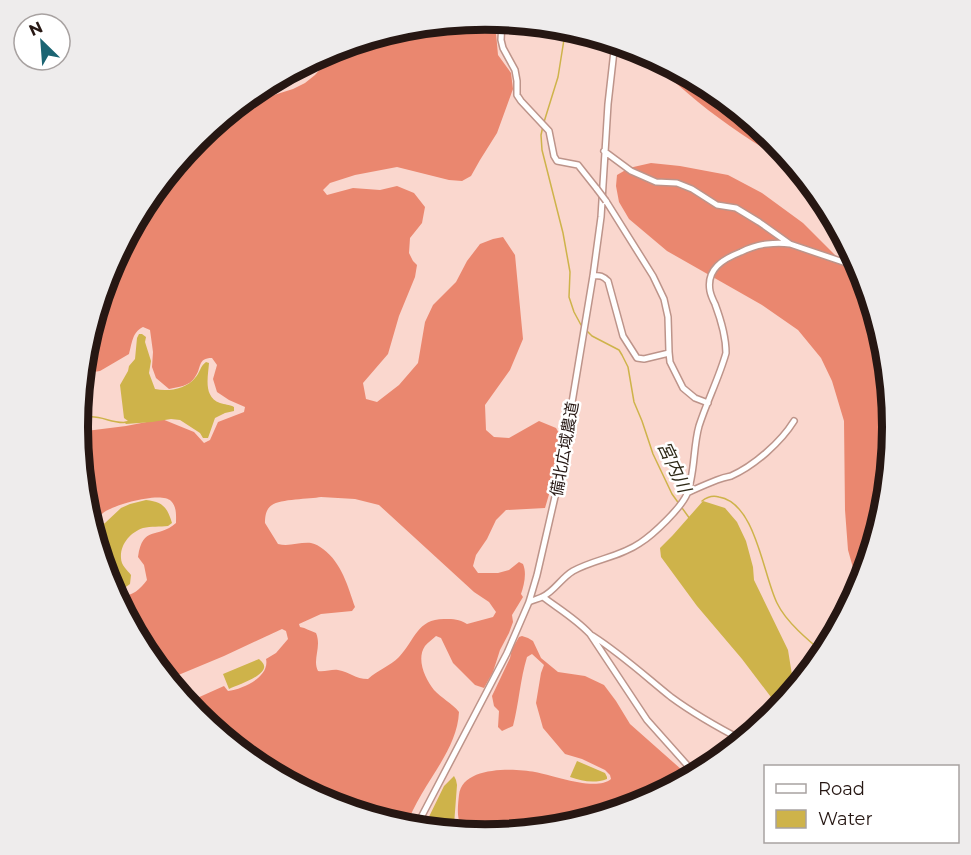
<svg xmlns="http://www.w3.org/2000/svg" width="971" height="855" font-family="Montserrat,'Noto Sans JP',sans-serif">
<rect width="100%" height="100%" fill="#fad7ce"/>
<!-- forest -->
<path fill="#ea876f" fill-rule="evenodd" d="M 483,20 L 491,24 L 496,33 L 498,55 L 511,73 L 513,89 L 497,133 L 480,160 L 471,176 L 462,181 L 449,180 L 397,167 L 355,175 L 330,183 L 323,190 L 327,195 L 353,188 L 380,190 L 397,186 L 414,193 L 425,207 L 422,223 L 410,238 L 409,253 L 413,261 L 417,265 L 415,277 L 399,316 L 388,354 L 363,383 L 366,399 L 377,402 L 399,385 L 418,363 L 425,322 L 433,305 L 456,282 L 467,261 L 480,244 L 493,239 L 503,237 L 515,255 L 523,339 L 510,370 L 485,405 L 486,430 L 494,437 L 509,438 L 539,421 L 556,428 L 561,437 L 550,491 L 545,508 L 506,510 L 496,520 L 487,539 L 476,555 L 473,566 L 478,573 L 498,573 L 509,570 L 519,562 L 523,564 C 527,573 524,585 521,594 L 523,597 L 512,615 L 513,622 L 509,633 L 500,650 L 493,672 L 484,688 L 475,685 L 453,663 L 441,638 L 436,636 C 433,639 428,642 425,646 C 416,659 425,679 434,690 C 441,698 452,703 459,712 C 457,754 418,787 406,828 L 329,804 L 259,767 L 197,716 L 186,703 L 224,686 L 228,691 C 243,689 270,677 266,659 L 276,653 L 288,639 L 286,631 L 282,629 L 224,656 L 176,676 L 168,681 L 146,654 L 115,595 C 129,599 139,591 147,580 L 144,565 L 138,557 C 143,524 157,540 176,523 C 176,516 177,507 171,501 C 161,491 113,505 103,513 C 100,515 97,521 95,524 L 91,525 L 85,507 L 78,432 L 126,426 L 162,419 L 194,432 L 204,443 L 210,440 L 218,422 L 244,412 L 245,407 L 229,400 L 217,392 L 213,379 L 217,365 L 212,358 C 197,358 202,368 195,377 C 190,386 178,387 169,389 L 156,378 L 152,367 L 153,352 L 150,330 L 143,327 C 132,332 132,344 129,354 L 100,371 L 87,373 L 83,370 L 85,348 L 109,271 L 146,201 L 197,139 L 236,107 L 293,89 L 305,83 L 315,75 L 322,67 L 325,61 L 364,43 L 400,30 L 415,26 ZM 321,497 L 355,499 L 379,505 L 474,592 L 489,602 L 496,612 L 493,617 L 467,624 C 458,619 455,619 444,619 C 417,619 415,640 399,657 C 390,666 378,670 368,679 C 355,679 350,672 338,670 C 332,669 325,672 318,671 C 312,659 322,647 316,633 C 310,631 306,628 300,627 L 299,624 L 321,614 L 352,611 L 355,607 C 348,587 342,563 323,549 C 319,546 316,544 311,543 C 299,542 289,547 278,544 L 265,523 C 265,516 266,509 272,505 C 280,499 310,499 321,497 Z
M 648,54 L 712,88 L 774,139 L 797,167 C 754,145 713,116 677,84 C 667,75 655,66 648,54 Z
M 651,163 L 680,166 L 728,175 L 762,193 L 803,223 L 838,258 L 873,307 L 886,348 L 893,428 L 886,507 L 862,584 L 859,589 L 848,550 L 845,510 L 844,421 L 832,381 L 821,358 L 798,330 L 762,305 L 667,251 L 629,219 L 619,202 L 616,186 L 617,175 L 629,168 Z
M 522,636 L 528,638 L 533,641 L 541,658 L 558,672 L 585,676 L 604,685 L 616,701 L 630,724 L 691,778 L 641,805 L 574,825 L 559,818 L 535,818 L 523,828 L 520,832 L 485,835 L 468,834 C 466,831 464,829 462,827 C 456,819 458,804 459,795 C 462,766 514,768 535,772 C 553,775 596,792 611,779 L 610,775 L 605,770 L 582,759 L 565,754 L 543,728 L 536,703 L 541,673 L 544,665 L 532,654 L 527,657 C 520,680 519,703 513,726 L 502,731 L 498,727 L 499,711 L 494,706 L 492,696 L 510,658 L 512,649 L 519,637 Z"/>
<!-- water -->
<path fill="#ceb34a" d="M 139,334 L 142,334 L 146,337 L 145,342 L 151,361 L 149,373 L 155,389 C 168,392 186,389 195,378 C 200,373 200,366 206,362 L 209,363 C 208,377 203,397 220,403 C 225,405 229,404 234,407 L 234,411 L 225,413 L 215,418 L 208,438 L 203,438 L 200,433 L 180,420 L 171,419 L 152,422 L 126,424 L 124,422 L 128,421 L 124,418 L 120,385 L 128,371 L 129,366 L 135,359 L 137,338 Z
M 146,500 C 162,502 167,506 172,523 L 168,526 C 160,527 151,526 143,528 C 131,532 120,544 121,558 C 121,565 127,570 131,575 L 130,584 L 123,589 L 113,592 L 108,583 L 92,530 L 105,523 L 121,508 L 130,504 Z
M 703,501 L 725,508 L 737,522 L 746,541 L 753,567 L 754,580 L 788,650 L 793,681 L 788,699 L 780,709 L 742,659 L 697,606 L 661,557 L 660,548 L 673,535 Z
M 259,659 C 261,661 265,664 264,668 C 262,677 238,685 229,689 L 223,674 Z
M 577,761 L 605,773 L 607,777 L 607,779 C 594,784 582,781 570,777 Z
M 454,776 L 456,780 L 457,785 L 454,825 L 451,832 L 423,829 L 444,786 Z"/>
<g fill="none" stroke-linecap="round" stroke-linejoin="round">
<!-- stream -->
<path stroke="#ceb34a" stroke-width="1.5" d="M 544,122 L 558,77 L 566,27
M 543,126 L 541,135 L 542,150 L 563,233 L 570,272 L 569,297 L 574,312 L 581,325
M 587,331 L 592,336 L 619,350 L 622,355 L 628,367 L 634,402 L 642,421 L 653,454 L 672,494 L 690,519
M 78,420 C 82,419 85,418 88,417 C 102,415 114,425 128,422
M 702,501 C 707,497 712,495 719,497 C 756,503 763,575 777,603 C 786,622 809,641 825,654"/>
<defs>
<path id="minor" d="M 502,21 L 501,40 L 503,48 L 515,70 L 517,81 L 517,95 L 521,101 L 549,131 L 554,156 L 557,161 L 578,165 L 597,189
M 604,151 L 631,171 L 656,182 L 677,183 L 692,189 L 717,205 L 736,208 L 759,222 L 790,244 L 855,266 L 859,264
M 606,201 L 653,276 L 664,299 L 668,317 L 669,352 L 670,362 L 683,388 L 695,398 L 708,403
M 593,276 C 600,275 603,276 608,281 L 623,336 L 637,358 L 644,359 L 669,353
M 687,493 C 697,488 707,484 717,480 C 722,478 726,477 731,476 C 754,466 781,442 794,421
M 543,597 C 559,609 576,619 590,634 L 647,720 L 696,775
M 529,602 C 533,600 538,599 542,597 C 554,592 561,578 573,571 C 595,559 620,557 640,543 C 654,534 681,508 687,494 C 695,474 693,447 699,426 C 707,401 719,378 726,353 C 726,336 721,320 715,304 C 713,300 711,296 710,291 C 706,269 723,259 741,252 C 749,248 758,245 767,244 C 775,243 783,243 790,244
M 593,636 C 621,654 645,676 671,697 C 694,714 719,728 744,741
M 415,829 L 507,653 L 529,602 L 537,575 L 560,475 L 593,276 L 601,217 L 608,104 L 615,42"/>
</defs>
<!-- minor casing -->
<use href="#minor" stroke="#bd948a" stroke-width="8"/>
<!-- minor -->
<use href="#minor" stroke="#fff" stroke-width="5"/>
<defs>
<path id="minor-bridge" d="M 597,189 L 606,201"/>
</defs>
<!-- minor-bridge casing -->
<use href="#minor-bridge" stroke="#bd948a" stroke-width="8" stroke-linecap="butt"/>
<!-- minor-bridge -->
<use href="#minor-bridge" stroke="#fff" stroke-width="5"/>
</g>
<g text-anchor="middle" stroke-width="5" stroke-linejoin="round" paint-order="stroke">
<!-- street labels -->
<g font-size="16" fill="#261713" stroke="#fff">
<text transform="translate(564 449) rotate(-80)" y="6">備北広域農道</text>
</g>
<!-- water labels -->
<g font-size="18" font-style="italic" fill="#2f2a18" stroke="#fff">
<text transform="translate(674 467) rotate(65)" y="6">宮内川</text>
</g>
</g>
<!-- crop -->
<path d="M0 0H971V855H0ZM88 427a397 397 0 1 1 794 0a397 397 0 1 1-794 0Z" fill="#eeecec" fill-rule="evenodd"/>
<path fill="none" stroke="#261713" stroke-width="8" d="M88 427a397 397 0 1 1 794 0a397 397 0 1 1-794 0Z"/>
<!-- legend -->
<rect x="764" y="765" width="195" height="78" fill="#ffffff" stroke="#a8a2a1" stroke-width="1.5"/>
<rect x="776" y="784" width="30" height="9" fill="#ffffff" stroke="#a8a2a1" stroke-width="1.5"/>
<text x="818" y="795" font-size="18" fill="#261713">Road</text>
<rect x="776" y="810" width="30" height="18" fill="#ceb34a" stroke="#a8a2a1" stroke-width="1.5"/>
<text x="818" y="825" font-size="18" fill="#261713">Water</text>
<!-- north arrow -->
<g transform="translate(42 42) rotate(335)"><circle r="28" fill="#ffffff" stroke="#a8a2a1" stroke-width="1.5"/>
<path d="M0-4.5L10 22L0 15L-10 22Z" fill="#1b6472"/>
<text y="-9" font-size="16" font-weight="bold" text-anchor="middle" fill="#261713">N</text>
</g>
</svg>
